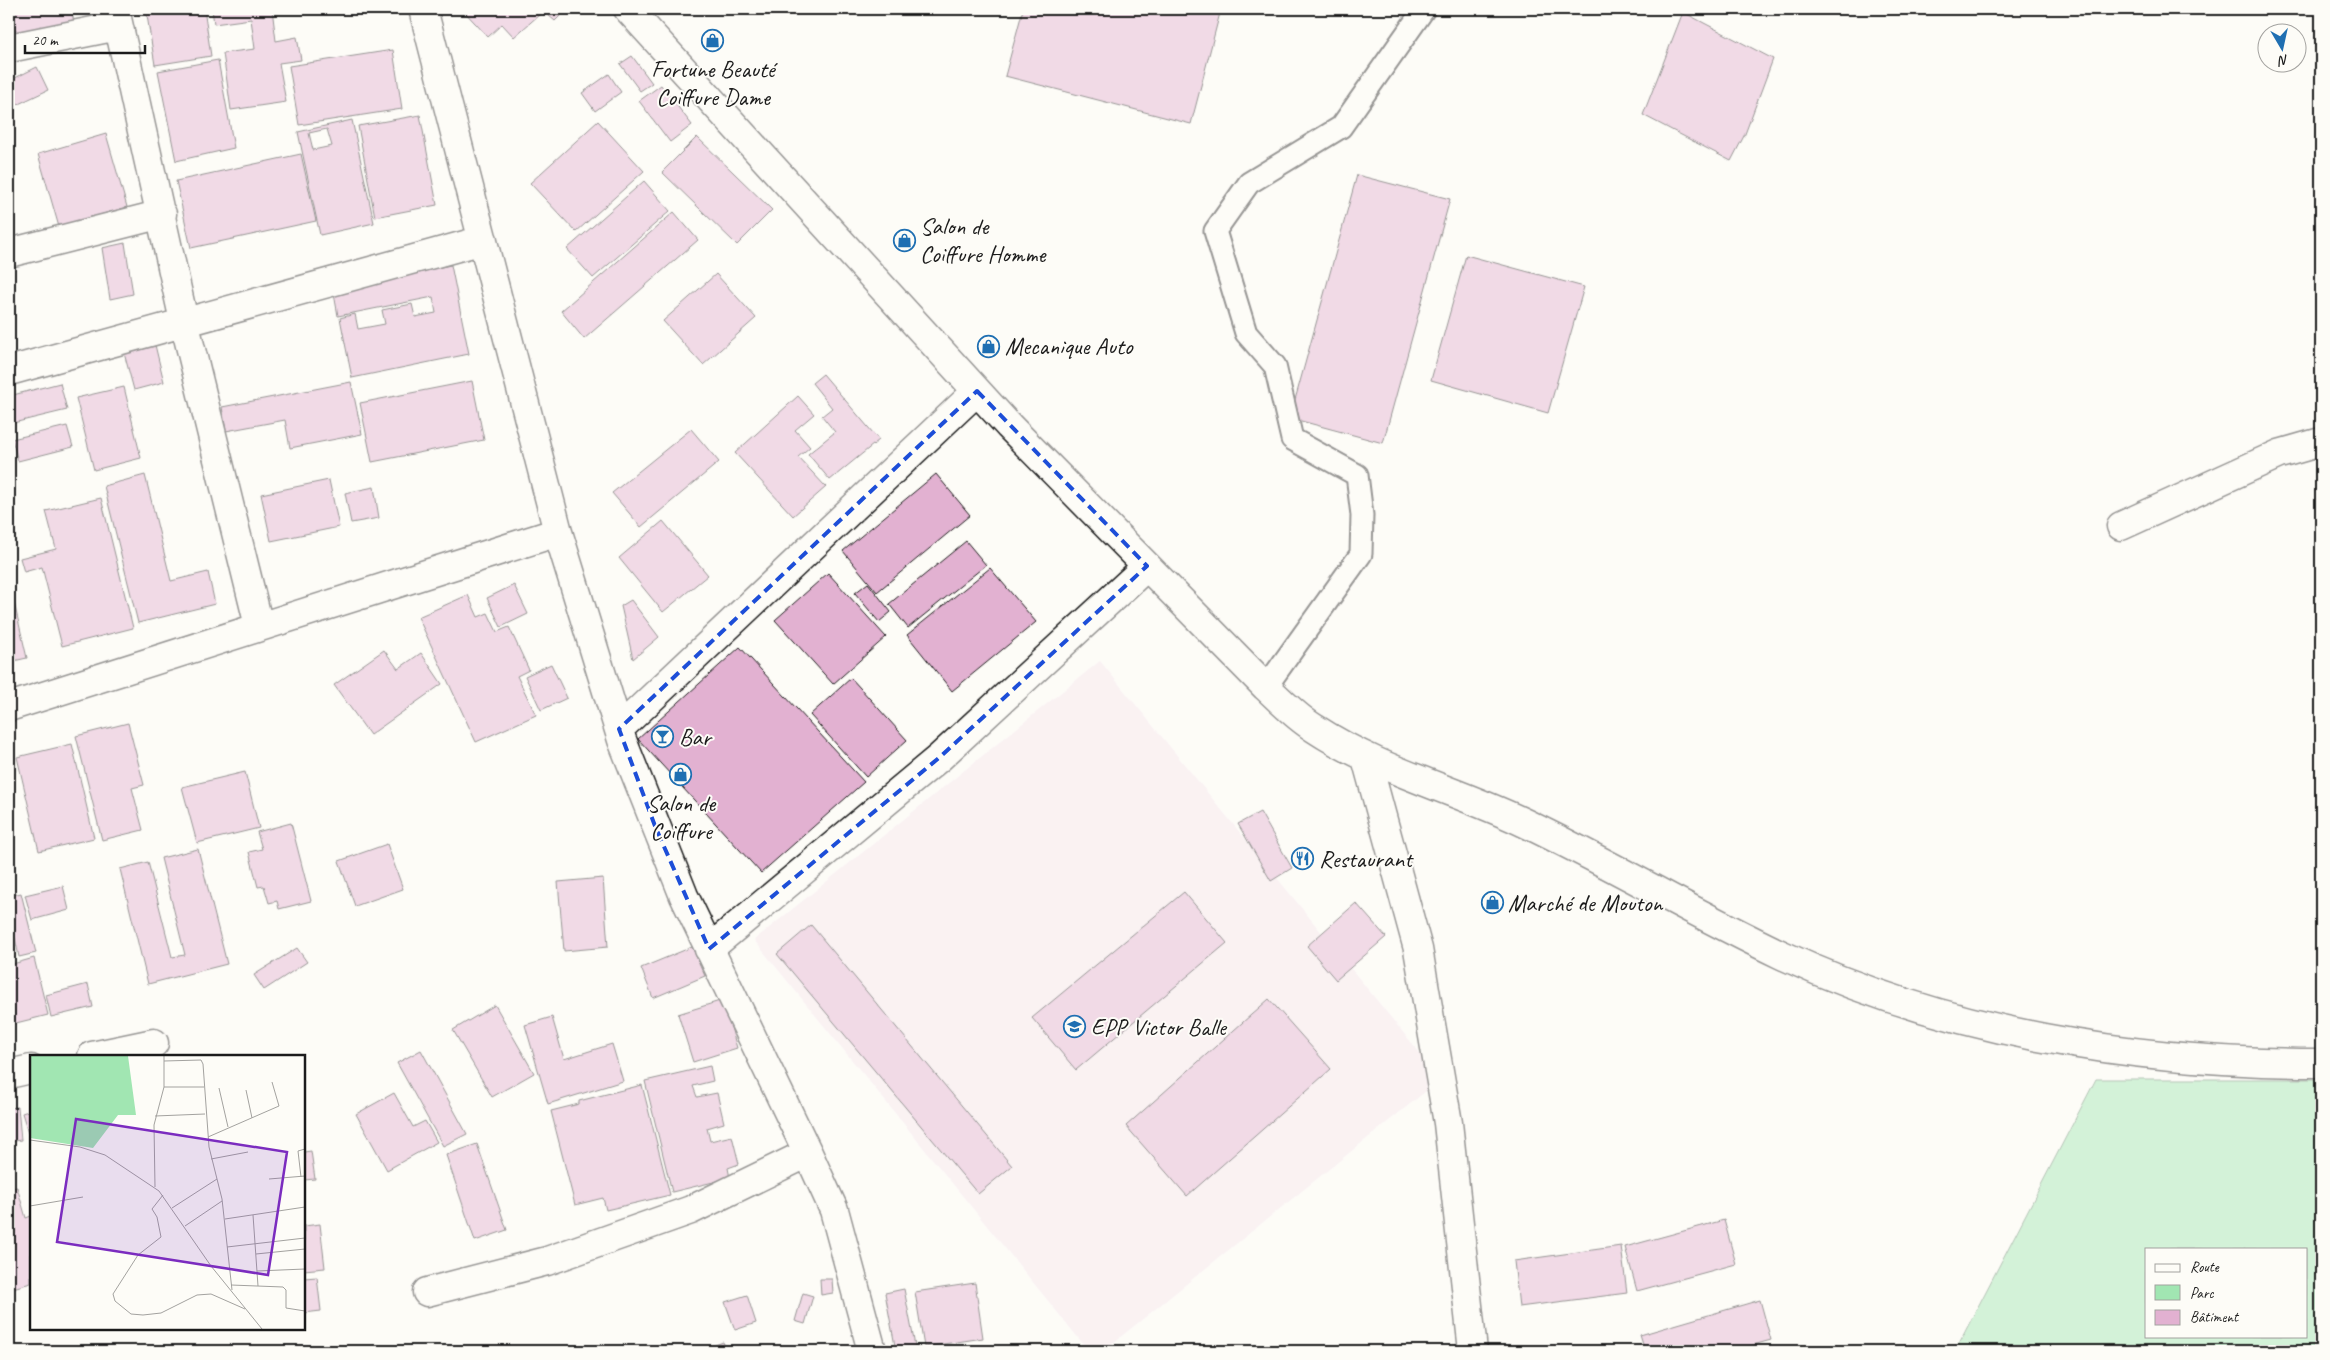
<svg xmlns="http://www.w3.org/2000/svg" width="2330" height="1360" font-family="Caveat,sans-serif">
<rect width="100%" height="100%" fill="#fdfcf7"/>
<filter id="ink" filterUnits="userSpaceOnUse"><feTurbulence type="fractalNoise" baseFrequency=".02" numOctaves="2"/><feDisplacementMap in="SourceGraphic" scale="10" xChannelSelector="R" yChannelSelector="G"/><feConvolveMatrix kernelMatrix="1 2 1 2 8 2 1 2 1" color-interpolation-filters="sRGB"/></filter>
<g filter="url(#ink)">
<!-- built -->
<path fill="#f5e6ec" d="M 1100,661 L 1441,1079 L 1103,1351 L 1089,1351 L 754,940 Z"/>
<!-- green -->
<path fill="#a1e6b2" stroke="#5e8167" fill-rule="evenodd" d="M 2096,1079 L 2321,1079 L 2321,1351 L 1955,1351 ZM 2146,1249 L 2306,1249 L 2306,1336 L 2146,1336 Z"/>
<!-- building -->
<path fill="#e2b1d1" stroke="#1c1c1c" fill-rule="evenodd" d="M 9,9 L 71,9 L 74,22 L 9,33 Z
M 146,9 L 204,9 L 211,56 L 155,65 Z
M 212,9 L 272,9 L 276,41 L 297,37 L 301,60 L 279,63 L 286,102 L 231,110 L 223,53 L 255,49 L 251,19 L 214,24 Z
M 462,9 L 533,9 L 539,15 L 514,37 L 502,24 L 488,37 Z
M 541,9 L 567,9 L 555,21 Z
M 1023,9 L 1221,9 L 1191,124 L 1005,76 Z
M 1683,12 L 1773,59 L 1745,134 L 1731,161 L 1643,115 Z
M 393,50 L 402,109 L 299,125 L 289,66 Z
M 632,56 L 652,83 L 640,91 L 620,64 Z
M 218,60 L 234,148 L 176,161 L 158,71 Z
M 37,67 L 48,90 L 10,108 L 9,81 Z
M 609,74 L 621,92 L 595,111 L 582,93 Z
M 661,85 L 692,125 L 670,142 L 639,101 Z
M 420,115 L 437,205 L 375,217 L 358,126 Z
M 352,120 L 374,223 L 320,235 L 298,132 ZM 327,129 L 332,146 L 313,150 L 309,133 Z
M 598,121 L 644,171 L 576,232 L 530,183 Z
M 106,134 L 127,207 L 59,227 L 38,154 Z
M 697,137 L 772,210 L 737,245 L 662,172 Z
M 301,154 L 316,221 L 191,248 L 176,181 Z
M 1357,175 L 1450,199 L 1383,443 L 1290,418 Z
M 644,181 L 670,211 L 593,278 L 567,249 Z
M 674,212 L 698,240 L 584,339 L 561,311 Z
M 125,243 L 133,294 L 110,299 L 102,248 Z
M 1466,255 L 1584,287 L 1548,413 L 1431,380 Z
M 451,265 L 469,354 L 352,378 L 340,318 L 355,314 L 358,329 L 385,324 L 382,310 L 412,304 L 415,317 L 436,313 L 433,297 L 338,316 L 333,288 Z
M 716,274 L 756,318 L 703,365 L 663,321 Z
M 155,345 L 164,382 L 134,390 L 124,353 Z
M 823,374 L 879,440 L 830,480 L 808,454 L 835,432 L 822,416 L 832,408 L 812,383 Z
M 472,381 L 484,440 L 372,462 L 360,403 Z
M 351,382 L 362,434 L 290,448 L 285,420 L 226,431 L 222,407 Z
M 60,383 L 67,410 L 9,424 L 9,396 Z
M 124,387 L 141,458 L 94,470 L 76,398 Z
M 798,396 L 814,414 L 795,430 L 810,447 L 798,457 L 826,487 L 793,516 L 735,453 Z
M 67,426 L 73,447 L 18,461 L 12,439 Z
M 691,429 L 719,462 L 641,527 L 612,493 Z
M 936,474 L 970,515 L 877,592 L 843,551 Z
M 145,475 L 171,581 L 208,572 L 215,604 L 138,623 L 104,486 Z
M 329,480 L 339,527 L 271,541 L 261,494 Z
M 374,487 L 379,518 L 351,523 L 345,493 Z
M 101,498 L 133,628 L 62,646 L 42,567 L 24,572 L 20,558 L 56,549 L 46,511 Z
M 663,521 L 708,575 L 663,612 L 619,558 Z
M 966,541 L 986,565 L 908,628 L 889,604 Z
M 990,568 L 1036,622 L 952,691 L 907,635 Z
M 828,573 L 886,637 L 833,684 L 775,620 Z
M 9,581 L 27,658 L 9,662 Z
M 868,583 L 891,612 L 879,622 L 855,593 Z
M 514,585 L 528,614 L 501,627 L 487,598 Z
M 468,595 L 478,617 L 488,613 L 497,632 L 509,627 L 529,670 L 517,676 L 536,715 L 476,742 L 418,617 Z
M 631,600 L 659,637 L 633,659 L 621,606 Z
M 740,647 L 864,782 L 761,873 L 638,739 Z
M 384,650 L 398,669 L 421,653 L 442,684 L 370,735 L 334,685 Z
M 551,664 L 567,698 L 541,710 L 525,676 Z
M 851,678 L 907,740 L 866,777 L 810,715 Z
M 128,723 L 144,785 L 132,788 L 143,830 L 102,840 L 76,736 Z
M 72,744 L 94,838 L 39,851 L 17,757 Z
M 245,772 L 259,828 L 197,843 L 182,787 Z
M 1260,812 L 1292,868 L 1271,881 L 1238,824 Z
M 291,823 L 311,901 L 279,909 L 277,901 L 269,903 L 264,886 L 258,887 L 249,852 L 262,849 L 257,832 Z
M 387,844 L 403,889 L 355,906 L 339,861 Z
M 198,849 L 227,964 L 148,984 L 120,869 L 148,862 L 172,957 L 185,955 L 161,858 Z
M 603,878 L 608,947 L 564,951 L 558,882 Z
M 63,886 L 69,910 L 32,920 L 25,895 Z
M 1184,892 L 1227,943 L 1076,1070 L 1032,1018 Z
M 21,893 L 36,953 L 19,957 L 15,938 L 9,940 L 9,896 Z
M 1356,903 L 1386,937 L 1336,980 L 1307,946 Z
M 811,925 L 1012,1166 L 978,1194 L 777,954 Z
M 692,947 L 705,976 L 653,998 L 641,968 Z
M 297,948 L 307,962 L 264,990 L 254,975 Z
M 34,958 L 48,1015 L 12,1024 L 9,1010 L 9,965 Z
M 88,984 L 93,1007 L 51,1017 L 46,995 Z
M 1269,999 L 1331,1069 L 1187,1196 L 1126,1126 Z
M 723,1000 L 737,1048 L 693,1062 L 678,1014 Z
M 495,1005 L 534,1073 L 492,1097 L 453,1030 Z
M 552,1017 L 564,1059 L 612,1044 L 623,1081 L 548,1104 L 525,1025 Z
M 421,1050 L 467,1134 L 443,1146 L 397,1063 Z
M 710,1066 L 713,1081 L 693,1086 L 697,1097 L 717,1093 L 724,1123 L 707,1128 L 710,1141 L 732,1136 L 739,1164 L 728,1168 L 730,1178 L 672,1192 L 645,1081 Z
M 642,1085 L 670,1195 L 606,1210 L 603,1198 L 575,1205 L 551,1111 L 579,1104 L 579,1101 Z
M 394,1093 L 413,1127 L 425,1121 L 437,1142 L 387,1170 L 356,1114 Z
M 18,1107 L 21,1140 L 9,1142 L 9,1108 Z
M 31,1110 L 31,1142 L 22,1113 Z
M 477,1144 L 507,1230 L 475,1241 L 446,1155 Z
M 311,1151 L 315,1179 L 304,1180 L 304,1152 Z
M 17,1187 L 26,1218 L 31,1216 L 31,1283 L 9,1289 L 9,1189 Z
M 1724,1220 L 1736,1264 L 1637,1291 L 1625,1247 Z
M 320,1224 L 325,1268 L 304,1270 L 304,1226 Z
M 1621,1246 L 1627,1293 L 1519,1307 L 1514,1261 Z
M 317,1277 L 321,1311 L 304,1313 L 304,1278 Z
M 820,1279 L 832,1279 L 833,1293 L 821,1295 Z
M 975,1283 L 983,1338 L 924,1347 L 915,1292 Z
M 904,1289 L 916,1351 L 896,1351 L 885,1293 Z
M 803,1293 L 813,1296 L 805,1324 L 795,1321 Z
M 747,1295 L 756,1323 L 735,1330 L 725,1302 Z
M 1760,1300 L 1771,1340 L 1732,1351 L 1645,1351 L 1640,1335 Z
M 723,1342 L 727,1351 L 699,1351 Z"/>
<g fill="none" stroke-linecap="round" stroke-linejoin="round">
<defs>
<path id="service" d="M 1266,687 L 1361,554 L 1362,515 L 1357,475 L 1292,439 L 1275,366 L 1246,333 L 1215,231 L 1249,183 L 1341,127 L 1424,9"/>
<path id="minor" d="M 115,9 L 184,321 L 259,626
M 423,9 L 558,532 L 622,740 L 684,896 L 808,1153 L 834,1210 L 872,1351
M 628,9 L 1009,426 L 1266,687 C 1281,701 1296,717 1314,728 C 1379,771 1457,790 1527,824 C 1613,865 1695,914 1782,955 C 1949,1033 2138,1063 2321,1063
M 9,48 L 118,26
M 9,253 L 162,214
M 9,371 L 483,240
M 2121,526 L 2279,454 L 2321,442
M 9,707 L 558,532
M 619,729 L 977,391
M 1366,758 L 1418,949 L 1448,1123 L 1473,1351
M 709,949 L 940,757 L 1147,566
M 92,1056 L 154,1043
M 9,1074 L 31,1069
M 427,1292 L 547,1261 L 691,1210 L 808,1153"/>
</defs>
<!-- service casing -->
<use href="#service" stroke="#1c1c1c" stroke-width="25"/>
<!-- minor casing -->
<use href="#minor" stroke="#1c1c1c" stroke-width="31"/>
<!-- service -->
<use href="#service" stroke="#fdfcf7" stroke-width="21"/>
<!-- minor -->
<use href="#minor" stroke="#fdfcf7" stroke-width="28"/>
</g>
</g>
<!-- marked area -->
<path d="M0 0H2330V1360H0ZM 977,391 L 1147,566 L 940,757 L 709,949 L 655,826 L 619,729 Z" fill="#fdfcf7" fill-opacity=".55" fill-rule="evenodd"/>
<path fill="none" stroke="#1d4ed8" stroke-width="4" stroke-dasharray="10 6" stroke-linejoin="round" d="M 977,391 L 1147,566 L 940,757 L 709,949 L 655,826 L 619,729 Z"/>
<!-- icons -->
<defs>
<symbol id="shop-ring" viewBox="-11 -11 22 22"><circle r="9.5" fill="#fdfcf7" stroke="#1f6fb2" stroke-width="1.5"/><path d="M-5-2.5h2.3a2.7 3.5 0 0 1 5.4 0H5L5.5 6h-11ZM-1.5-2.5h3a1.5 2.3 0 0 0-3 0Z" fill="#1f6fb2"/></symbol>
<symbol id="bar-ring" viewBox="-11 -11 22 22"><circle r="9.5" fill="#fdfcf7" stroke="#1f6fb2" stroke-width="1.5"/><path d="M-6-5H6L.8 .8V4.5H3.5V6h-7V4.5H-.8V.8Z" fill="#1f6fb2"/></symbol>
<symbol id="restaurant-ring" viewBox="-11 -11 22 22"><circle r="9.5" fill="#fdfcf7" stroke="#1f6fb2" stroke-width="1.5"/><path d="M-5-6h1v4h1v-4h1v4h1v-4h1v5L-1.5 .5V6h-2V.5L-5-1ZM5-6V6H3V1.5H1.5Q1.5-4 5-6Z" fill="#1f6fb2"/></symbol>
<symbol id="school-ring" viewBox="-11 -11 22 22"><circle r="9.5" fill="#fdfcf7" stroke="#1f6fb2" stroke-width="1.5"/><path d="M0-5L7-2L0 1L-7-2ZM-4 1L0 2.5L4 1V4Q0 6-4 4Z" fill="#1f6fb2"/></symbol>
</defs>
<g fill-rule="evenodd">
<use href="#shop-ring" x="700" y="28" width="25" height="25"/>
<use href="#shop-ring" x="892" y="228" width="25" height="25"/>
<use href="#shop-ring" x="976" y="334" width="25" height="25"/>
<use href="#bar-ring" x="650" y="724" width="25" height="25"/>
<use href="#shop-ring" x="668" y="762" width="25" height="25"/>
<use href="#restaurant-ring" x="1290" y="846" width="25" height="25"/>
<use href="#shop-ring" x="1480" y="890" width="25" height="25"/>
<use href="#school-ring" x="1062" y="1014" width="25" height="25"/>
</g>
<g text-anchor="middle" stroke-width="4" stroke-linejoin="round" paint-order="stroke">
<!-- poi labels -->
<g font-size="24" fill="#1c1c1c" stroke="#fdfcf7" text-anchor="start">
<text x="713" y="77" text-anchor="middle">Fortune Beauté<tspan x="713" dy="28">Coiffure Dame</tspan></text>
<text x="920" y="234">Salon de<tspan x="920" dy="28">Coiffure Homme</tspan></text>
<text x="1005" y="354">Mecanique Auto</text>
<text x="679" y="745">Bar</text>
<text x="681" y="811" text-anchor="middle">Salon de<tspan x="681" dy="28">Coiffure</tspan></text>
<text x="1319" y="867">Restaurant</text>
<text x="1508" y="911">Marché de Mouton</text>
<text x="1091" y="1035">EPP Victor Balle</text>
</g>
</g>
<!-- overview -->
<g transform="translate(30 1055)">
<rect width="275" height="275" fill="#fdfcf7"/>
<path d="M 0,1 L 98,1 L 106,60 L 88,60 L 63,93 L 0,83 Z" fill="#a1e6b2"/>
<path fill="none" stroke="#a3a29f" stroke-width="1" d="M 134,6 L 171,5 L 173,9 L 179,92 L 192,144 L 202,235M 134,32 L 174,32M 189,33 L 198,72M 216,35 L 222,63M 125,61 L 175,59M 178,82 L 249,51 L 242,27M 0,85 L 50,92 L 75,100 L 129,136 L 181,211 L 232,274M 181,104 L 218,97M 271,122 L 268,96 L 275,94M 239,124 L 275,121M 125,132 L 124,70 L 134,32 L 134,1M 133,140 L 122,154 L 127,162 L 131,182 L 108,200 L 83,239 L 85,246 L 101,259 L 113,260 L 131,258 L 167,240 L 181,239 L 215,254M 0,151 L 53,142M 142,153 L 187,124M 223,160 L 228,231M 195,164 L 275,152M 155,171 L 192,146M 197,192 L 275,183M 226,199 L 275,194M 227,216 L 275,214M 201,230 L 253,232 L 256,235 L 256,253 L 275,256"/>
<path fill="#7b2cbf" fill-opacity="0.15" stroke="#7b2cbf" stroke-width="2.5" d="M 46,64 L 257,97 L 238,220 L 27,187 Z"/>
<rect width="275" height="275" fill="none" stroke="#1c1c1c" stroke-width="2.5"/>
</g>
<!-- margin -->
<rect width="2330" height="1360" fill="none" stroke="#fdfcf7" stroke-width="30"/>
<rect x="15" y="15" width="2300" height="1330" fill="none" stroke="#1c1c1c" stroke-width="2" filter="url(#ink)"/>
<!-- legend -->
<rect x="2145" y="1248" width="162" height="90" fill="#fdfcf7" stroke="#a3a29f"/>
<rect x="2155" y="1264" width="25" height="8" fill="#fdfcf7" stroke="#a3a29f"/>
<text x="2190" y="1272" font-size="15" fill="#1c1c1c">Route</text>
<rect x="2155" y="1285" width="25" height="15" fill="#a1e6b2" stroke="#a3a29f"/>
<text x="2190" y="1298" font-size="15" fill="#1c1c1c">Parc</text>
<rect x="2155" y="1310" width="25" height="15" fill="#e2b1d1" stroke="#a3a29f"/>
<text x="2190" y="1322" font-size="15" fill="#1c1c1c">Bâtiment</text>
<!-- north arrow -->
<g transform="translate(2282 48) rotate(171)"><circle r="24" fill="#fdfcf7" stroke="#a3a29f"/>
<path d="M0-4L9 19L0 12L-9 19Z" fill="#1f6fb2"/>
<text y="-8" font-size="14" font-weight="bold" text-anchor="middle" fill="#1c1c1c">N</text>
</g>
<!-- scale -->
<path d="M25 45v8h120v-8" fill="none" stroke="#1c1c1c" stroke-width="2.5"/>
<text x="32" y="45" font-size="15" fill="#1c1c1c" stroke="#fdfcf7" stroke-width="4" paint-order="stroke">20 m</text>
</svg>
